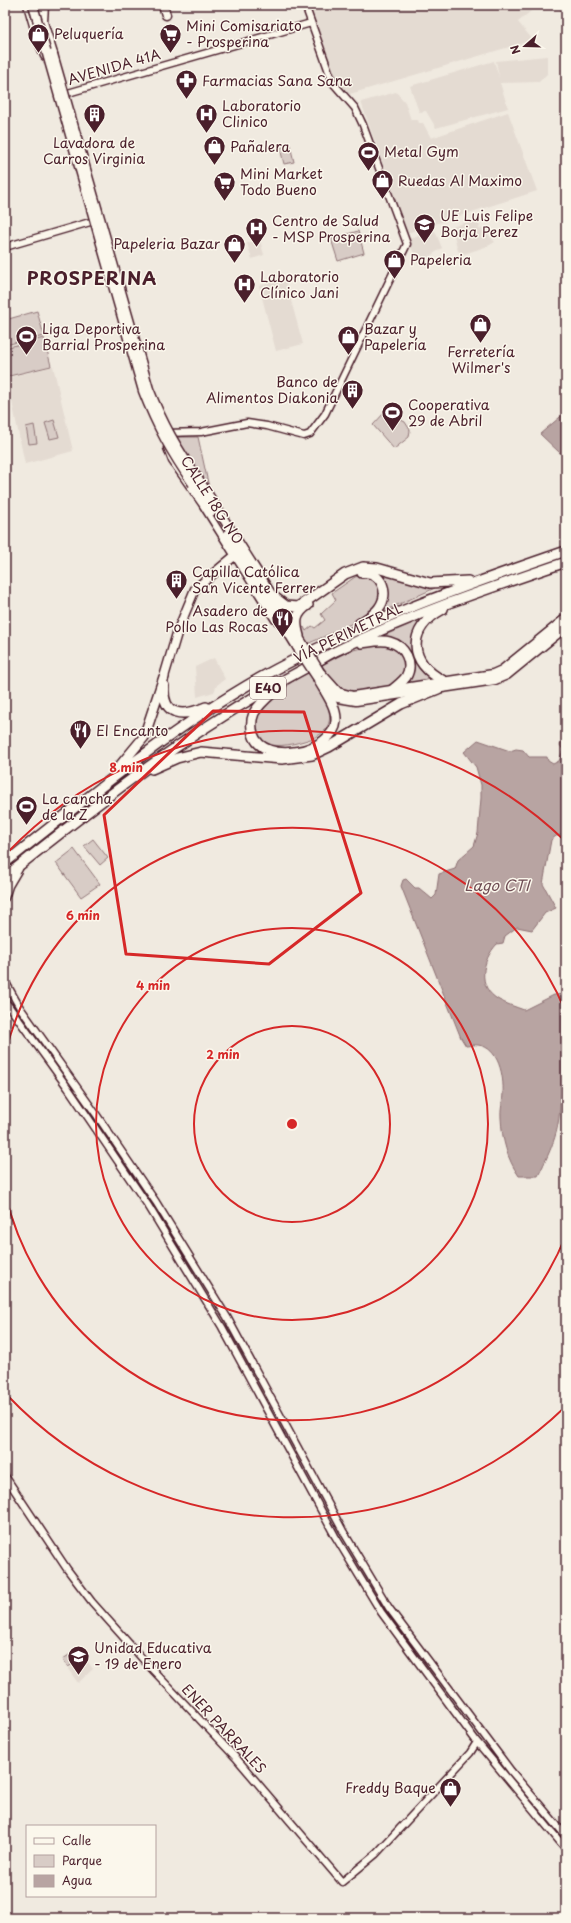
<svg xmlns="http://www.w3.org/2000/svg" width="571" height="1923" font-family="'Playpen Sans',sans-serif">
<rect width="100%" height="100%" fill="#f0eae0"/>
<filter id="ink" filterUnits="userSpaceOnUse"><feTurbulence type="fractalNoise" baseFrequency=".025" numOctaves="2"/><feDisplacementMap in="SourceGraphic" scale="8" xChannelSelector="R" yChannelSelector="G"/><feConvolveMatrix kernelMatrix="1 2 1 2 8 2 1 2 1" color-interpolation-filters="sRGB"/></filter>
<g filter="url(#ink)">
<!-- built -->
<path fill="#e4dbd2" d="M 309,5 L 538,5 L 518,22 L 533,40 L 350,94 L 342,89 L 336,80 Z
M 547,56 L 547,74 L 539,82 L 500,83 L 508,108 L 436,128 L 426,111 L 419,112 L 410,86 L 494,61 L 499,77 L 496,61 Z
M 396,92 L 405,102 L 411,120 L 418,120 L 419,123 L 423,123 L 431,138 L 508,112 L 537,191 L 407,233 L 361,102 Z
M 476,219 L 480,226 L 479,228 L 480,230 L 482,228 L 495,242 L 488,246 L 464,254 L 458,251 L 452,227 Z
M 435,231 L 442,248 L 418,264 L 408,239 Z
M 260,240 L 264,255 L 252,259 L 247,243 Z
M 285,279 L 303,344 L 276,351 L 259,286 Z
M 53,366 L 73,451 L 25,464 L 7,378 Z
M 214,658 L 225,679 L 217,685 L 214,692 L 197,697 L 195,667 Z
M 85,1658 L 93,1669 L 78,1683 L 68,1669 Z"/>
<!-- green -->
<path fill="#d8ccc6" stroke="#917678" d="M 290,145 L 294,162 L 284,164 L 280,148 Z
M 358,231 L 364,253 L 338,261 L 331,239 Z
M 37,311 L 44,336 L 5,345 L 5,320 Z
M 44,338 L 51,366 L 5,377 L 5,348 Z
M 385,412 L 405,422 L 410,430 L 409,437 L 394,449 L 373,425 Z
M 54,420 L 59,437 L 50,439 L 45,423 Z
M 34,425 L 37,443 L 29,444 L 26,427 Z
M 174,437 L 198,437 L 210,492 Z
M 376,570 L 435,588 L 377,614 L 385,605 Z
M 362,575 C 370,577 375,580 379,588 C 381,593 381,601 378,606 C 370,617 321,638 307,644 L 300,630 L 304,627 L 306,631 L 312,626 L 315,628 L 325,620 L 321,614 L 336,600 L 332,593 L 355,577 Z
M 420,620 C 406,645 408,665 433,680 L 401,687 L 407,653 L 376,639 Z
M 384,643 L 399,649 L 405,663 C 404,670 402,678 396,683 C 386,691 353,694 342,688 C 332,683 327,673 322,665 L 349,651 Z
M 308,673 C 327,698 347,730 304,741 C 288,746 276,747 259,743 C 258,739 254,733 254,728 C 251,706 291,681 308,673 Z
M 93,839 L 108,858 L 100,865 L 84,846 Z
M 74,849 L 100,884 L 81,897 L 56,863 Z
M 78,1649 L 84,1658 L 68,1667 L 63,1659 Z"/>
<!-- water -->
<path fill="#b8a4a2" stroke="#8c6f72" d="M 566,412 L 566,447 L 560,453 L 540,434 Z
M 566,736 L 566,834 L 556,836 L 551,840 L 543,884 L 556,908 L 545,913 L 532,930 L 517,927 L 505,936 L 503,943 L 497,944 C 482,960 476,987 499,1000 C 506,1004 516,1007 524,1010 L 554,995 L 566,994 L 566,1078 C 559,1092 561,1108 558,1124 C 555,1142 546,1160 538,1176 L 519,1176 C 507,1159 502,1139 501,1118 C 500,1110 503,1101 503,1093 C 504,1077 499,1047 478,1045 C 475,1044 470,1046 466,1046 L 461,1038 L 401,886 L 403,880 L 406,879 L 415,888 L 419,888 L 432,899 L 436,895 L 439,874 L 455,869 L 458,860 L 474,846 L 478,833 L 481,798 L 481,785 L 476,767 L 464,752 L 478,740 L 510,751 L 516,749 L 523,750 L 529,757 L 547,757 L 548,761 L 553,764 L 559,761 L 563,750 L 560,745 Z"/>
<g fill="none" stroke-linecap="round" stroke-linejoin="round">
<defs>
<path id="minor" d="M 61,95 L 311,23
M 5,247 L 97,220
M 166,433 L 201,432 L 247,423 L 267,426 L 304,436 L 310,434 L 325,414 L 407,244 L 363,125 L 355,108 L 333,83 L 305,5
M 167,448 L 172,461 L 202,504 L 275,620 L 283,625
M 5,898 L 9,886 L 19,869
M 5,981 L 19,1006 L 96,1114 L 156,1202 L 227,1317 L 343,1531 L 389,1608 L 511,1771 L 566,1836
M 5,1001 L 68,1088 L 149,1207 L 222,1327 L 335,1536 L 381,1612 L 477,1742 L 566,1849
M 5,1476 L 67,1569 L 92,1602 L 149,1666 L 237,1759 L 342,1882 L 376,1854 L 470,1753 L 477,1742"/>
<path id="major" d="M 28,5 L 38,39 L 45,56
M 44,5 L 43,22 L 53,54
M 163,5 L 166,15
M 199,480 L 303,644
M 193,484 L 213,511
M 227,534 L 297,647
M 320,672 L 338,692 L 353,696 L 493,674 L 502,670 L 566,618
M 164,677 L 178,630 L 195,589 L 238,553
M 325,688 L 338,698 L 356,701 L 495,680 L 507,675 L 566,627"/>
<path id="highway" d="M 273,596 L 286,606 L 298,607 L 345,574 L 363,567 L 377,568 L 430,583 L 468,581
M 443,609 C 406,629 408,663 444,681
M 359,624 C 366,619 374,615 379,608 C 390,593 382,571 362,573
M 299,636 C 295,622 295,614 308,605
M 362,643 C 371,642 381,639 390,642 C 405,646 414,663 406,677 C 402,682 397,686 392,690
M 282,684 C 273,693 260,702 254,713 C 251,720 251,727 253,734 C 263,767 334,752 336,721 C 337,707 325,692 318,679
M 164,686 C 162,717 183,717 206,707
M 152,769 L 177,758 L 201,752 L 282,759 L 312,755 L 329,747 L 401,704 L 438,689
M 114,773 L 144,737 L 164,677
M 5,863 C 87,798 169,730 260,678 C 357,624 461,587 566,551
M 5,877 C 100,801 196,726 304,669 C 316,663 327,655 338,650 C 412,614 489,588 566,562"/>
</defs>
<!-- minor casing -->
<use href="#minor" stroke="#4a1f2b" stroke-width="9"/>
<!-- major casing -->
<use href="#major" stroke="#4a1f2b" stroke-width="11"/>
<!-- highway casing -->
<use href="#highway" stroke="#4a1f2b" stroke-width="12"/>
<!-- minor -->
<use href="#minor" stroke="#fbf7ec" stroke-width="6"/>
<!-- major -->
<use href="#major" stroke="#fbf7ec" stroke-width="8"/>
<!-- highway -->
<use href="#highway" stroke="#fbf7ec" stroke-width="9"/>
<defs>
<path id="major-bridge" d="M 33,5 L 143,391 C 157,427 171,452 193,484
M 53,54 L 149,389 C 163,424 177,449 199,480
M 303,644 L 320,672
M 297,647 L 318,679"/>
</defs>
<!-- major-bridge casing -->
<use href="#major-bridge" stroke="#4a1f2b" stroke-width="11" stroke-linecap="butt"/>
<!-- major-bridge -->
<use href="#major-bridge" stroke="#fbf7ec" stroke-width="8"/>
</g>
</g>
<!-- marked area -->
<path fill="none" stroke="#d62828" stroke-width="3" stroke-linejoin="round" d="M 213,711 L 304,712 L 361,893 L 269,964 L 126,954 L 104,815 Z"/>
<!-- distance rings -->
<g fill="none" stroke="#d62828" stroke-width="2">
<circle cx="292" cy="1124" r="98"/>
<circle cx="292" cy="1124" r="196"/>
<path d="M566 1235A295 295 0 0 1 5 1193M5 1055A295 295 0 0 1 566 1013"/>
<path d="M565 1407A393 393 0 0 1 7 1395M7 853A393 393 0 0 1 565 841"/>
</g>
<!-- icons -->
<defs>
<symbol id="shop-pin" viewBox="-11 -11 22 30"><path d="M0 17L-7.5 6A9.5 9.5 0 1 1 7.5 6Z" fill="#4a1f2b" stroke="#fbf7ec"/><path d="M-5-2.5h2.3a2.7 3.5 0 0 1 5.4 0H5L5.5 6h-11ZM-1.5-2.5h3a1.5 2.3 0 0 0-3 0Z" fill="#fff"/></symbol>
<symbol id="supermarket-pin" viewBox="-11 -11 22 30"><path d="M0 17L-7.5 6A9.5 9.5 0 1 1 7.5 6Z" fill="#4a1f2b" stroke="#fbf7ec"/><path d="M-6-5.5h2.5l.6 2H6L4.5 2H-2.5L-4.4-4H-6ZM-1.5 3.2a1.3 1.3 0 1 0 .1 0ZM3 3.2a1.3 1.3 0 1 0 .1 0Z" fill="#fff"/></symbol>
<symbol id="pharmacy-pin" viewBox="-11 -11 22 30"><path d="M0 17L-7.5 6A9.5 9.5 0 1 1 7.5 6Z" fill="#4a1f2b" stroke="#fbf7ec"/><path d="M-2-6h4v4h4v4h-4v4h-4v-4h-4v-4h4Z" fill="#fff"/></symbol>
<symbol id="hospital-pin" viewBox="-11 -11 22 30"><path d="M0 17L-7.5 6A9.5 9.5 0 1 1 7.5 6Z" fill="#4a1f2b" stroke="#fbf7ec"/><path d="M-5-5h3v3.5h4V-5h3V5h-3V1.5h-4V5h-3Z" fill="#fff"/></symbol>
<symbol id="building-pin" viewBox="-11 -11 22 30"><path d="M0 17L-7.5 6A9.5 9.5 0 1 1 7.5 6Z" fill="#4a1f2b" stroke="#fbf7ec"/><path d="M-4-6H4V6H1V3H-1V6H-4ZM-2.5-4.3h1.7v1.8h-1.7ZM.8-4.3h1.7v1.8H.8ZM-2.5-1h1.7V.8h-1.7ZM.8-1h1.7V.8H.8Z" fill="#fff"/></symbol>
<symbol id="stadium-pin" viewBox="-11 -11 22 30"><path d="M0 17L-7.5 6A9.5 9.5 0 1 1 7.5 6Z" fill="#4a1f2b" stroke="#fbf7ec"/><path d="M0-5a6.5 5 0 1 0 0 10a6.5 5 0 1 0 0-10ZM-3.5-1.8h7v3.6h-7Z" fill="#fff"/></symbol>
<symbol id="school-pin" viewBox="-11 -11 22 30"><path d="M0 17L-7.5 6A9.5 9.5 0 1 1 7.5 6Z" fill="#4a1f2b" stroke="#fbf7ec"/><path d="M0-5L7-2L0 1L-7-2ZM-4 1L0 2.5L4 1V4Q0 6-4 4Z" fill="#fff"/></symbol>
<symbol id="restaurant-pin" viewBox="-11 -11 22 30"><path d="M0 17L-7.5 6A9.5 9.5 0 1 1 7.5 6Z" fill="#4a1f2b" stroke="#fbf7ec"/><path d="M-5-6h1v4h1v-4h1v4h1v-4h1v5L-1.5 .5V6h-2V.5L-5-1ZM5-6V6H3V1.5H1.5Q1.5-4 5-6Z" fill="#fff"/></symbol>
</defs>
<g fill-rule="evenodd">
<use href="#shop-pin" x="26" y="22" width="25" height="34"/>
<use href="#supermarket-pin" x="158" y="22" width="25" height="34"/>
<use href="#pharmacy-pin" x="174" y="68" width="25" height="34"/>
<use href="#hospital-pin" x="194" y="102" width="25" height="34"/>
<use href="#building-pin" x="82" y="102" width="25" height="34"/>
<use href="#shop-pin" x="202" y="134" width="25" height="34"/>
<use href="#stadium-pin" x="356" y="140" width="25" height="34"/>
<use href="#shop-pin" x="370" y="168" width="25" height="34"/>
<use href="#supermarket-pin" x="212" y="170" width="25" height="34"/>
<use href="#school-pin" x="412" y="212" width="25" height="34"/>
<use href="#hospital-pin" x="244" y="216" width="25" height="34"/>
<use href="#shop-pin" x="222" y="232" width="25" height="34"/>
<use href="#shop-pin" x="382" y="248" width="25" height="34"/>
<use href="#hospital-pin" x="232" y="272" width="25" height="34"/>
<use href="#shop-pin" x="468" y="312" width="25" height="34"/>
<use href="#stadium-pin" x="14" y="324" width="25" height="34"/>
<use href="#shop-pin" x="336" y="324" width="25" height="34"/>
<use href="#building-pin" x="340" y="378" width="25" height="34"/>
<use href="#stadium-pin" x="380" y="400" width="25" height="34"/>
<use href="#building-pin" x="164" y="568" width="25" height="34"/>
<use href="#restaurant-pin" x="270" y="606" width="25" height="34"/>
<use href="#restaurant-pin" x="68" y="718" width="25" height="34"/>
<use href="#stadium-pin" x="14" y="794" width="25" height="34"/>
<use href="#school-pin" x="66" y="1644" width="25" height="34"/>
<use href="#shop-pin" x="438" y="1776" width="25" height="34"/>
</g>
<g text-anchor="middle" stroke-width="3" stroke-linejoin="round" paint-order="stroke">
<!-- shield labels -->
<rect fill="#fbf7ec" stroke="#7f6065" stroke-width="1" x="250" y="677" width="36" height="22" rx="3"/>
<g font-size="13" font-weight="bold" fill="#4a1f2b">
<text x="268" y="693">E40</text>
</g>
<!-- poi labels -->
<g font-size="14" fill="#4a1f2b" stroke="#fbf7ec" text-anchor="start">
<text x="186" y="31">Mini Comisariato<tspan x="186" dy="16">- Prosperina</tspan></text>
<text x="54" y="39">Peluquería</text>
<text x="202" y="86">Farmacias Sana Sana</text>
<text x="222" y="111">Laboratorio<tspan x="222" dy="16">Clinico</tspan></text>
<text x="94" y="148" text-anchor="middle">Lavadora de<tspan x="94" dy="16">Carros Virginia</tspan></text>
<text x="230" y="152">Pañalera</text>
<text x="384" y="157">Metal Gym</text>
<text x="240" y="179">Mini Market<tspan x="240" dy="16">Todo Bueno</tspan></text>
<text x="398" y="186">Ruedas Al Maximo</text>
<text x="440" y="221">UE Luis Felipe<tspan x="440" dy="16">Borja Perez</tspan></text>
<text x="272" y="226">Centro de Salud<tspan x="272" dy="16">- MSP Prosperina</tspan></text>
<text x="220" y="249" text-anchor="end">Papeleria Bazar</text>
<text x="410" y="265">Papeleria</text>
<text x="260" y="282">Laboratorio<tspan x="260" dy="16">Clínico Jani</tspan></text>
<text x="42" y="334">Liga Deportiva<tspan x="42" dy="16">Barrial Prosperina</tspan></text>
<text x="364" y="334">Bazar y<tspan x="364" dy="16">Papelería</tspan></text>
<text x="481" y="357" text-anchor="middle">Ferretería<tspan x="481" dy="16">Wilmer's</tspan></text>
<text x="338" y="387" text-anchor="end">Banco de<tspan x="338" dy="16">Alimentos Diakonia</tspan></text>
<text x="408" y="410">Cooperativa<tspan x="408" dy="16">29 de Abril</tspan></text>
<text x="192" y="577">Capilla Católica<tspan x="192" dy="16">San Vicente Ferrer</tspan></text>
<text x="268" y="616" text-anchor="end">Asadero de<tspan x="268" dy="16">Pollo Las Rocas</tspan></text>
<text x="96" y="736">El Encanto</text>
<text x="42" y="804">La cancha<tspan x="42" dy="16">de la Z</tspan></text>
<text x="94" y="1653">Unidad Educativa<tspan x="94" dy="16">- 19 de Enero</tspan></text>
<text x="436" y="1793" text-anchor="end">Freddy Baque</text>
</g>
<!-- street labels -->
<g font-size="14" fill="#4a1f2b" stroke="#fbf7ec">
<text transform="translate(114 67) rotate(-16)" y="5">AVENIDA 41A</text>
<text transform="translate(212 500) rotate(57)" y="5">CALLE 18G NO</text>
<text transform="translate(348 633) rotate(-26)" y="5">VÍA PERIMETRAL</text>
<text transform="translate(224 1729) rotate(47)" y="5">ENER PARRALES</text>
</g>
<!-- water labels -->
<g font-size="15" font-style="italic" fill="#704e55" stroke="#fbf7ec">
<text x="497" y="891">Lago CTI</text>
</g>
<!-- district labels -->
<g font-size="18" font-weight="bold" letter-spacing="1" fill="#4a1f2b" stroke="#fbf7ec">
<text x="92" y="285">PROSPERINA</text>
</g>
</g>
<circle cx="292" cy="1124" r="6" fill="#d62828" stroke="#fbf7ec" stroke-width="2"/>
<g font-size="12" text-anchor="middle" font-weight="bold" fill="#d62828" stroke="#fbf7ec" stroke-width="3" stroke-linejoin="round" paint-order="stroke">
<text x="126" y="772">8 min</text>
<text x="83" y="920">6 min</text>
<text x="153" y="990">4 min</text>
<text x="223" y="1059">2 min</text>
</g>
<!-- margin -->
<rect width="571" height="1923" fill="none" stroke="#fbf7ec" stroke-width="20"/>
<rect x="10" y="10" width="551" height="1903" fill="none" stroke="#4a1f2b" stroke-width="1.5" filter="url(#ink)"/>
<!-- legend -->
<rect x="26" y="1825" width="130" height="72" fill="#fbf7ec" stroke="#b4a19f"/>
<rect x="34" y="1838" width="20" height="6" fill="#fbf7ec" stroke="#b4a19f"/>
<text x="62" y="1845" font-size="12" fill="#4a1f2b">Calle</text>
<rect x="34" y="1855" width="20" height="12" fill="#d8ccc6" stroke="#b4a19f"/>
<text x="62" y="1865" font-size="12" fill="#4a1f2b">Parque</text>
<rect x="34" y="1875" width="20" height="12" fill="#b8a4a2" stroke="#b4a19f"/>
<text x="62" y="1885" font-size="12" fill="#4a1f2b">Agua</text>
<!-- north arrow -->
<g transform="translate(525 46) rotate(250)" stroke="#fbf7ec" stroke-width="3" paint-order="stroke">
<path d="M0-3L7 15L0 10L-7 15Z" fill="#4a1f2b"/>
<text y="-6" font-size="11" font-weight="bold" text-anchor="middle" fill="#4a1f2b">N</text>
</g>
</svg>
